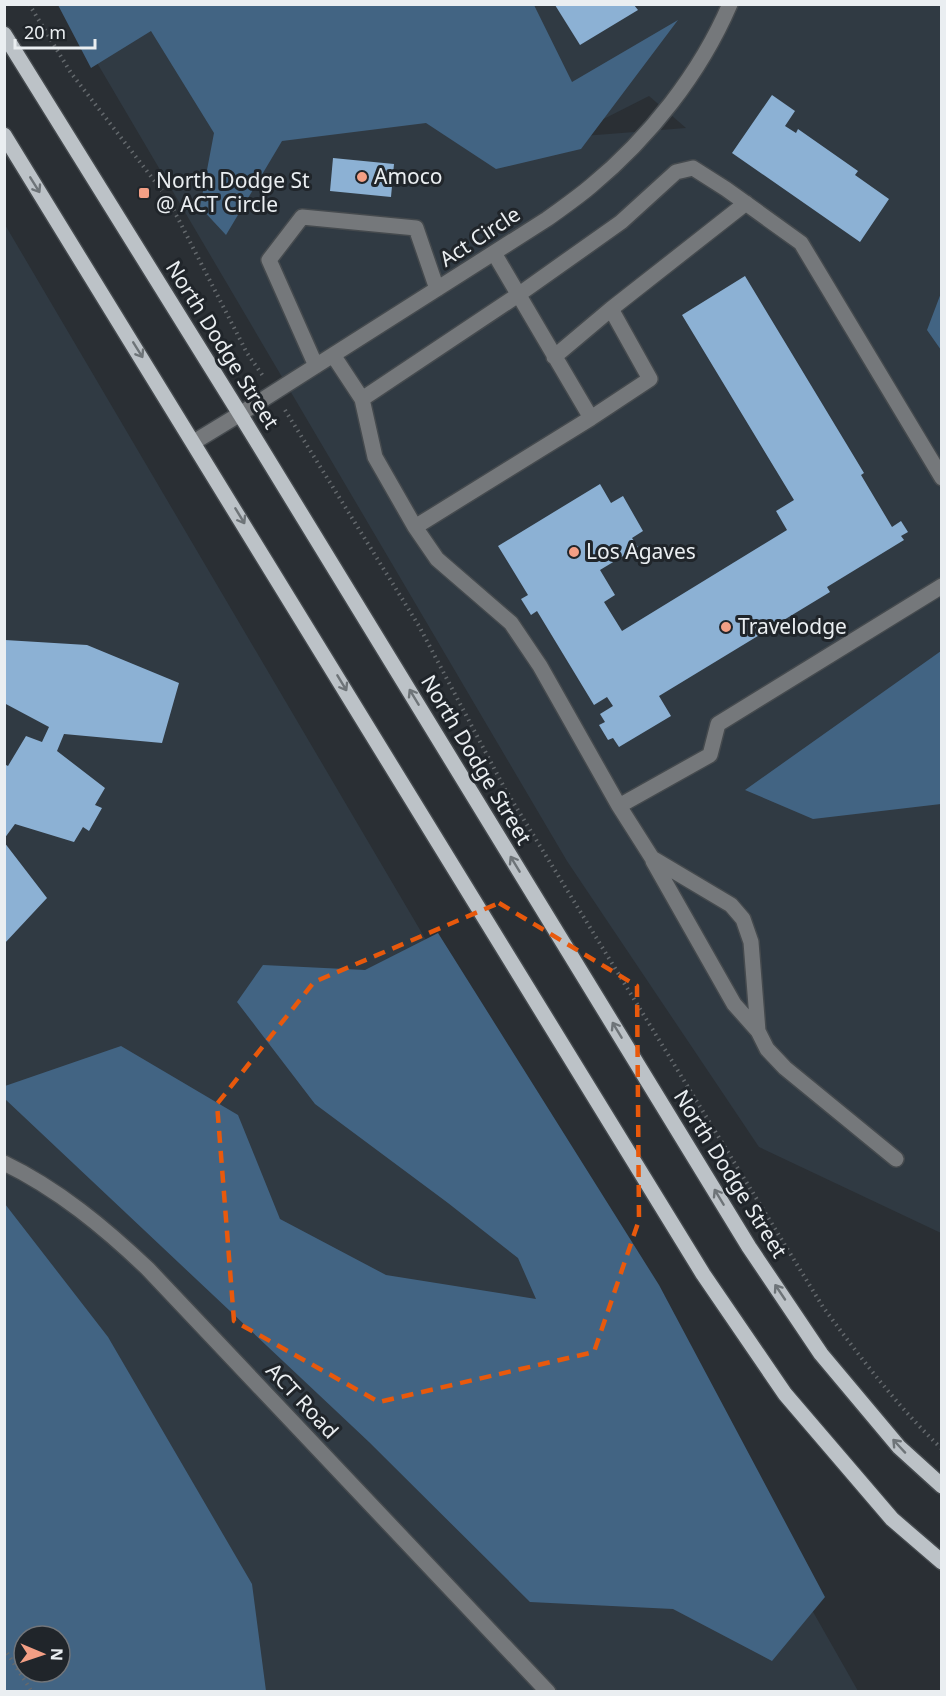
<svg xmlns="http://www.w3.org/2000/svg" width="946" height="1696" font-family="'Noto Sans',sans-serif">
<rect width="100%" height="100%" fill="#2a2f34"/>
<!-- built -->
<path fill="#303a43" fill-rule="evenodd" d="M 63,5 L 941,5 L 941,1233 L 759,1147 L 567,861 ZM 649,96 L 686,128 L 570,137 L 570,136 Z
M 4,223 L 579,1200 L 858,1691 L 5,1691 ZM 24,1636 L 60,1636 L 60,1672 L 24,1672 Z"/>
<!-- forest -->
<path fill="#426483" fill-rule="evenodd" d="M 58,5 L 534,5 L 572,82 L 678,20 L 581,149 L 496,169 L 426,123 L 282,141 L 226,235 L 200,207 L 214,133 L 151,31 L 91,68 Z
M 941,293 L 941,350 L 927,330 Z
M 941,651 L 941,804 L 813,819 L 745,790 Z
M 438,933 L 659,1285 L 825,1597 L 772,1661 L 673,1609 L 530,1602 L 369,1442 L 5,1099 L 5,1086 L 121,1046 L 238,1115 L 280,1219 L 386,1275 L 536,1299 L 518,1258 L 448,1203 L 315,1104 L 237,1002 L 263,965 L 365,970 Z
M 5,1204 L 108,1337 L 252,1584 L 266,1691 L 5,1691 ZM 24,1636 L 60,1636 L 60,1672 L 24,1672 Z"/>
<!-- building -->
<path fill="#8cb1d4" d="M 555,5 L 634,5 L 638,10 L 580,45 Z
M 772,95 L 795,111 L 785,126 L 796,133 L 798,129 L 858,171 L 855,175 L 889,199 L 860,242 L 732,153 Z
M 333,158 L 394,164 L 391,197 L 330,191 Z
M 745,276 L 864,473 L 861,475 L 892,527 L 901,521 L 908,532 L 901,536 L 904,540 L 827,587 L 830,592 L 659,696 L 671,716 L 619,747 L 613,738 L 608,740 L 599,725 L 605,722 L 600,714 L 613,706 L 607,697 L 594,705 L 537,611 L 531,615 L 521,599 L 528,595 L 498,546 L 600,484 L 611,503 L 623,496 L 643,531 L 632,538 L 638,547 L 600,570 L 615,595 L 604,602 L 622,631 L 787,530 L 776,511 L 794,500 L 682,315 Z
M 5,640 L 87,645 L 179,683 L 162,743 L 64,734 L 57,751 L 105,788 L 95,805 L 102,808 L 89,831 L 83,827 L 74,842 L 15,824 L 4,839 L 4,764 L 8,766 L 26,736 L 42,742 L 49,727 L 4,703 Z
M 4,842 L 47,898 L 4,944 Z"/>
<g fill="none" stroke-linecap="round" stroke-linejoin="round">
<defs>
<path id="minor" d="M 611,309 L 746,203
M 333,355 L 362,399 L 375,457 L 415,527 L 437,559 L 511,623 L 540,666 L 619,806 L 652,858 L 731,905 L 743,919 L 751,942 L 758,1031 L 767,1049 L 785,1068 L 896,1159
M 554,357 L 611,309 L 650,379 L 591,418
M 316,366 L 269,260 L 302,217 L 416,228 L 437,289
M 362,399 L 518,295 L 621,222 L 676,172 L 693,168 L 726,189 L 801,243 L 942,478
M 194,442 L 240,414 L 547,219 C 562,208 577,198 591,186 C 649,138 700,74 730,4
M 415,527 L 591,418 L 494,253
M 619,806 L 710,755 L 718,724 L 942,586
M 653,861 L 734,1004 L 758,1031
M 4,1163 C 58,1189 105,1228 148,1269 L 548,1692"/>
<path id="major" d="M 4,34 L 240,414 L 749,1247 L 821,1354 L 899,1447 L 942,1486
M 4,135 L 703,1274 L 785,1394 L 892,1519 L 942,1562"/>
</defs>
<!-- minor casing -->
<use href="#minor" stroke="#454a4e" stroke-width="18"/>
<!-- major casing -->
<use href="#major" stroke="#454a4e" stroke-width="18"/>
<!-- path -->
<path stroke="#64696d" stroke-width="4" stroke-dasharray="1.5 4.5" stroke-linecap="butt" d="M 29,4 L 71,73 L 167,197 L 247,353 L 263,376
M 285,410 L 419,626 L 505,789 L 823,1307 C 860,1357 897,1406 942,1449
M 4,1648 L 32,1692"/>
<!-- minor -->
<use href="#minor" stroke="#75787b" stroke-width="15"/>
<!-- major -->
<use href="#major" stroke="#bcc2c7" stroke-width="15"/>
</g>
<!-- one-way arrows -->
<defs><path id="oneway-shaft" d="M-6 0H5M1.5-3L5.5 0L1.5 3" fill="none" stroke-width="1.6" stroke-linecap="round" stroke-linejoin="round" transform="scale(1.5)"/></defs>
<g stroke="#6e7478">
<use href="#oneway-shaft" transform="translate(35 185) rotate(58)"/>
<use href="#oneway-shaft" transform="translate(138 350) rotate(58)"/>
<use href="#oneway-shaft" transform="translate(240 516) rotate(59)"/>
<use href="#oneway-shaft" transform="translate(342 683) rotate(59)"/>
<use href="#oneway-shaft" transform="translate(414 697) rotate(-121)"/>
<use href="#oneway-shaft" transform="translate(515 864) rotate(-121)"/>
<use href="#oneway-shaft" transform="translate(617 1030) rotate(-121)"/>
<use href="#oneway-shaft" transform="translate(719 1197) rotate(-121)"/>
<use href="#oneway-shaft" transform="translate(780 1292) rotate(-124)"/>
<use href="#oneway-shaft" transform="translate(899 1446) rotate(-133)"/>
</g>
<!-- marked area -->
<path fill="none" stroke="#e8590c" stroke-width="4.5" stroke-dasharray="12 8" stroke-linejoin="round" d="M 499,903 L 637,986 L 639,1220 L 594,1352 L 379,1402 L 234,1321 L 217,1104 L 314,982 Z"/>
<!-- markers -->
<g fill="#f39f85" stroke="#20252a" stroke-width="2">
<circle cx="362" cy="177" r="6"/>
<rect x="138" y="187" width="12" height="12" rx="3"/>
<circle cx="574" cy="552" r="6"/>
<circle cx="726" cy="627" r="6"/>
</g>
<g text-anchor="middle" stroke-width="6" stroke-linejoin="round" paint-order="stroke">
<!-- poi labels -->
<g font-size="21" fill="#eaeef1" stroke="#20252a" text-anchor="start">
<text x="374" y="184">Amoco</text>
<text x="156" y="188">North Dodge St<tspan x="156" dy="24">@ ACT Circle</tspan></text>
<text x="586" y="559">Los Agaves</text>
<text x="738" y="634">Travelodge</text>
</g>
<!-- street labels -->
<g font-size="21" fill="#eaeef1" stroke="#20252a">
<text transform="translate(480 237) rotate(-33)" y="7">Act Circle</text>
<text transform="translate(222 345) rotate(58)" y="7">North Dodge Street</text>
<text transform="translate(476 760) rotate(59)" y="7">North Dodge Street</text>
<text transform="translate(730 1174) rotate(58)" y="7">North Dodge Street</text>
<text transform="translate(302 1401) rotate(47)" y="7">ACT Road</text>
</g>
</g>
<!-- border -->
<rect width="946" height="1696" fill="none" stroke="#eaeef1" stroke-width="12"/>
<!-- north arrow -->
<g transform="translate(42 1654) rotate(92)"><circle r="28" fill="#20252a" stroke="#71757a" stroke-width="1.5"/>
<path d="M0-4.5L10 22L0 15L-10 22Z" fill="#f39f85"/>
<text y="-9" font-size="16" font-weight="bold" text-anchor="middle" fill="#eaeef1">N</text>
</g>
<!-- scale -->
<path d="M15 39v9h80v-9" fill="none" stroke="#eaeef1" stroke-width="3"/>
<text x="24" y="39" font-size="18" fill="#eaeef1" stroke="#20252a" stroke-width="4.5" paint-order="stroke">20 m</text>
</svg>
